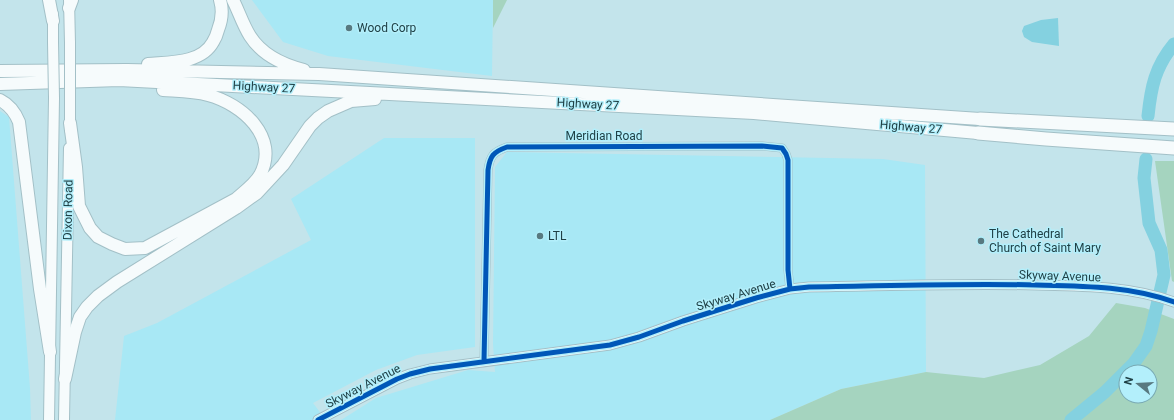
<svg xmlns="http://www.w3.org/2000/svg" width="1174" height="420" font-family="Roboto,sans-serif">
<rect width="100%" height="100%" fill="#c3e4eb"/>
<!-- built -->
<path fill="#a8e8f5" d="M 252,0 L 493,0 L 492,76 L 328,56 L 283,42 Z
M 0,111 L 9,117 L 30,388 L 31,420 L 0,420 Z
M 384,138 L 475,138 L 475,347 L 417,355 L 376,370 L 313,403 L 326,420 L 115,420 L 124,336 L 157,323 L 311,240 L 291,199 Z
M 507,152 L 883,159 L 925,165 L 926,372 L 841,389 L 770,420 L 341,420 L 376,398 L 468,370 L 495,372 L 493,344 L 495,167 Z"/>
<!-- green -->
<path fill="#a5d4bf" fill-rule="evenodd" d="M 493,0 L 507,0 L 493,28 Z
M 1155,161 L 1174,161 L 1174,282 L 1172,281 Z
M 1116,303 L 1145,308 L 1174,319 L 1174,420 L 770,420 L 841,389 L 926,372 L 984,378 L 1040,365 L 1089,336 ZM 1126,372 L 1150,372 L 1150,396 L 1126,396 Z"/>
<!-- water -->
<path fill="#84d1e0" d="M 1058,18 L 1059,46 L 1032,42 L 1024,37 L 1022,31 L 1024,26 L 1041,20 Z"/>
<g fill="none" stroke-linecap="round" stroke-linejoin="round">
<!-- river -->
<path stroke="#84d1e0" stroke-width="13" d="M 1148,116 C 1151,87 1155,67 1174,44
M 1071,420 L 1105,392 L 1134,363 L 1146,346 L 1151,331 L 1164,275 L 1161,250 L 1149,223 L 1144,178 L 1146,159"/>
<defs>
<path id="minor" d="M 484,361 L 488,170 C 490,156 493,152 507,147 L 762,146 L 782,148 L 786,154 L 788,160 L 788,270 L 790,289"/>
<path id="tertiary" d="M 318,420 L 397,379 L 410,374 L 430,369 L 610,345 L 639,337 L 683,321 L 756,298 L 790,289 L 809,287 C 885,286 961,283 1036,285 C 1083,286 1130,286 1174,302"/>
<path id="secondary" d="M 69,0 L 70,43
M 53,42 L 53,14
M 70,130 L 70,93
M 49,420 L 54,98
M 64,420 L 69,148"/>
<path id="primary" d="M 49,0 L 53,21
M 233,0 C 239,12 243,25 250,36 C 262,55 284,65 304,70
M 69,8 L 72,0
M 148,64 C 169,62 201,64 213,42 C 215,39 217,34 218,30 C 222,20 223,10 220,0
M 0,71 L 127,70 L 319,74 L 980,119
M 0,84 L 119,80 L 754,113 L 978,133
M 0,100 C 10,105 15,112 19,122 L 40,289 L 50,352
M 70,123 L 76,167 L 79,206 L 90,228 L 98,237 L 112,244 L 125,249 L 145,248 L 236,199 C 244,192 255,184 260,175 C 280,137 242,104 208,95 C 194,91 178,91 163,90
M 65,379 L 75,332 L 80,317 L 87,307 L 98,296 L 117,282 L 236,208 L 257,193 L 283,165 L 310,126 L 318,118 L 328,111 L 351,101 L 375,99"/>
<path id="motorway" d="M 980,119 L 1174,129
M 978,133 L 1046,139 L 1174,148"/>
</defs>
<!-- minor casing -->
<use href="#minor" stroke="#a3c0c7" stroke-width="9"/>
<!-- tertiary casing -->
<use href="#tertiary" stroke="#a3c0c7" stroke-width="11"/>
<!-- secondary casing -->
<use href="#secondary" stroke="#a3c0c7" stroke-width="12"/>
<!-- primary casing -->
<use href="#primary" stroke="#a3c0c7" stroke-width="14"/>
<!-- motorway casing -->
<use href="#motorway" stroke="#a3c0c7" stroke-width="15"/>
<!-- minor -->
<use href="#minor" stroke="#f6fbfc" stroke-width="7"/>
<!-- tertiary -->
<use href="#tertiary" stroke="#f6fbfc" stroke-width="9"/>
<!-- secondary -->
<use href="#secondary" stroke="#f6fbfc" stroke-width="10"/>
<!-- primary -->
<use href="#primary" stroke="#f6fbfc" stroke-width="12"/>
<!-- motorway -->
<use href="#motorway" stroke="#f6fbfc" stroke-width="13"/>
<defs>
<path id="secondary-bridge" d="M 53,42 L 54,98
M 70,43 L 70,93"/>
</defs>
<!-- secondary-bridge casing -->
<use href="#secondary-bridge" stroke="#a3c0c7" stroke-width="12" stroke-linecap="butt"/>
<!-- secondary-bridge -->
<use href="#secondary-bridge" stroke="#f6fbfc" stroke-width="10"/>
<defs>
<path id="cycleway" d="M 484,361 L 488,170 C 490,156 493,152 507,147 L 762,146 L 782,148 L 786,154 L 788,160 L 788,270 L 790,289
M 318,420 L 397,379 L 410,374 L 430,369 L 610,345 L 639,337 L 683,321 L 756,298 L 790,289 L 809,287 C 885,286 961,283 1036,285 C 1083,286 1130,286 1174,302"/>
</defs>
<!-- cycleway casing -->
<use href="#cycleway" stroke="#b3effb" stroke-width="8"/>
<!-- cycleway -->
<use href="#cycleway" stroke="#0057b8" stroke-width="5"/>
</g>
<!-- markers -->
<g fill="#587980" stroke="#b3effb" stroke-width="1.5">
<circle cx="349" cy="28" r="4"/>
<circle cx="540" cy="236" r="4"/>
<circle cx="981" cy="241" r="4"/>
</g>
<g text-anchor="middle" stroke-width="3" stroke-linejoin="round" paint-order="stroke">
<!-- poi labels -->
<g font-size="12" fill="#1f4046" stroke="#b3effb" text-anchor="start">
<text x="357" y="32">Wood Corp</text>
<text x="989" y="238">The Cathedral<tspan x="989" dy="14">Church of Saint Mary</tspan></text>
<text x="548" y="240">LTL</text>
</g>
<!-- street labels -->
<g font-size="12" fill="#1f4046" stroke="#b3effb">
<text transform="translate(264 87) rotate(3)" y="4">Highway 27</text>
<text transform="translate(588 104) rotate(3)" y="4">Highway 27</text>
<text transform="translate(911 127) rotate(5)" y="4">Highway 27</text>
<text x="604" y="140">Meridian Road</text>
<text transform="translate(68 210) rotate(-89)" y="4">Dixon Road</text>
<text transform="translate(1060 276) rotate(2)" y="4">Skyway Avenue</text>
<text transform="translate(736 295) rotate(-17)" y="4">Skyway Avenue</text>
<text transform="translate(363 386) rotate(-27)" y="4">Skyway Avenue</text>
</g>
</g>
<!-- north arrow -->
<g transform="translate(1138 384) rotate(288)"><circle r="19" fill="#b3effb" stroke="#78a9b3"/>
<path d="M0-3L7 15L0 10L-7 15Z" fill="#587980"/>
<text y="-6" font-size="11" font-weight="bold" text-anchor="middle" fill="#1f4046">N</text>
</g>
</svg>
